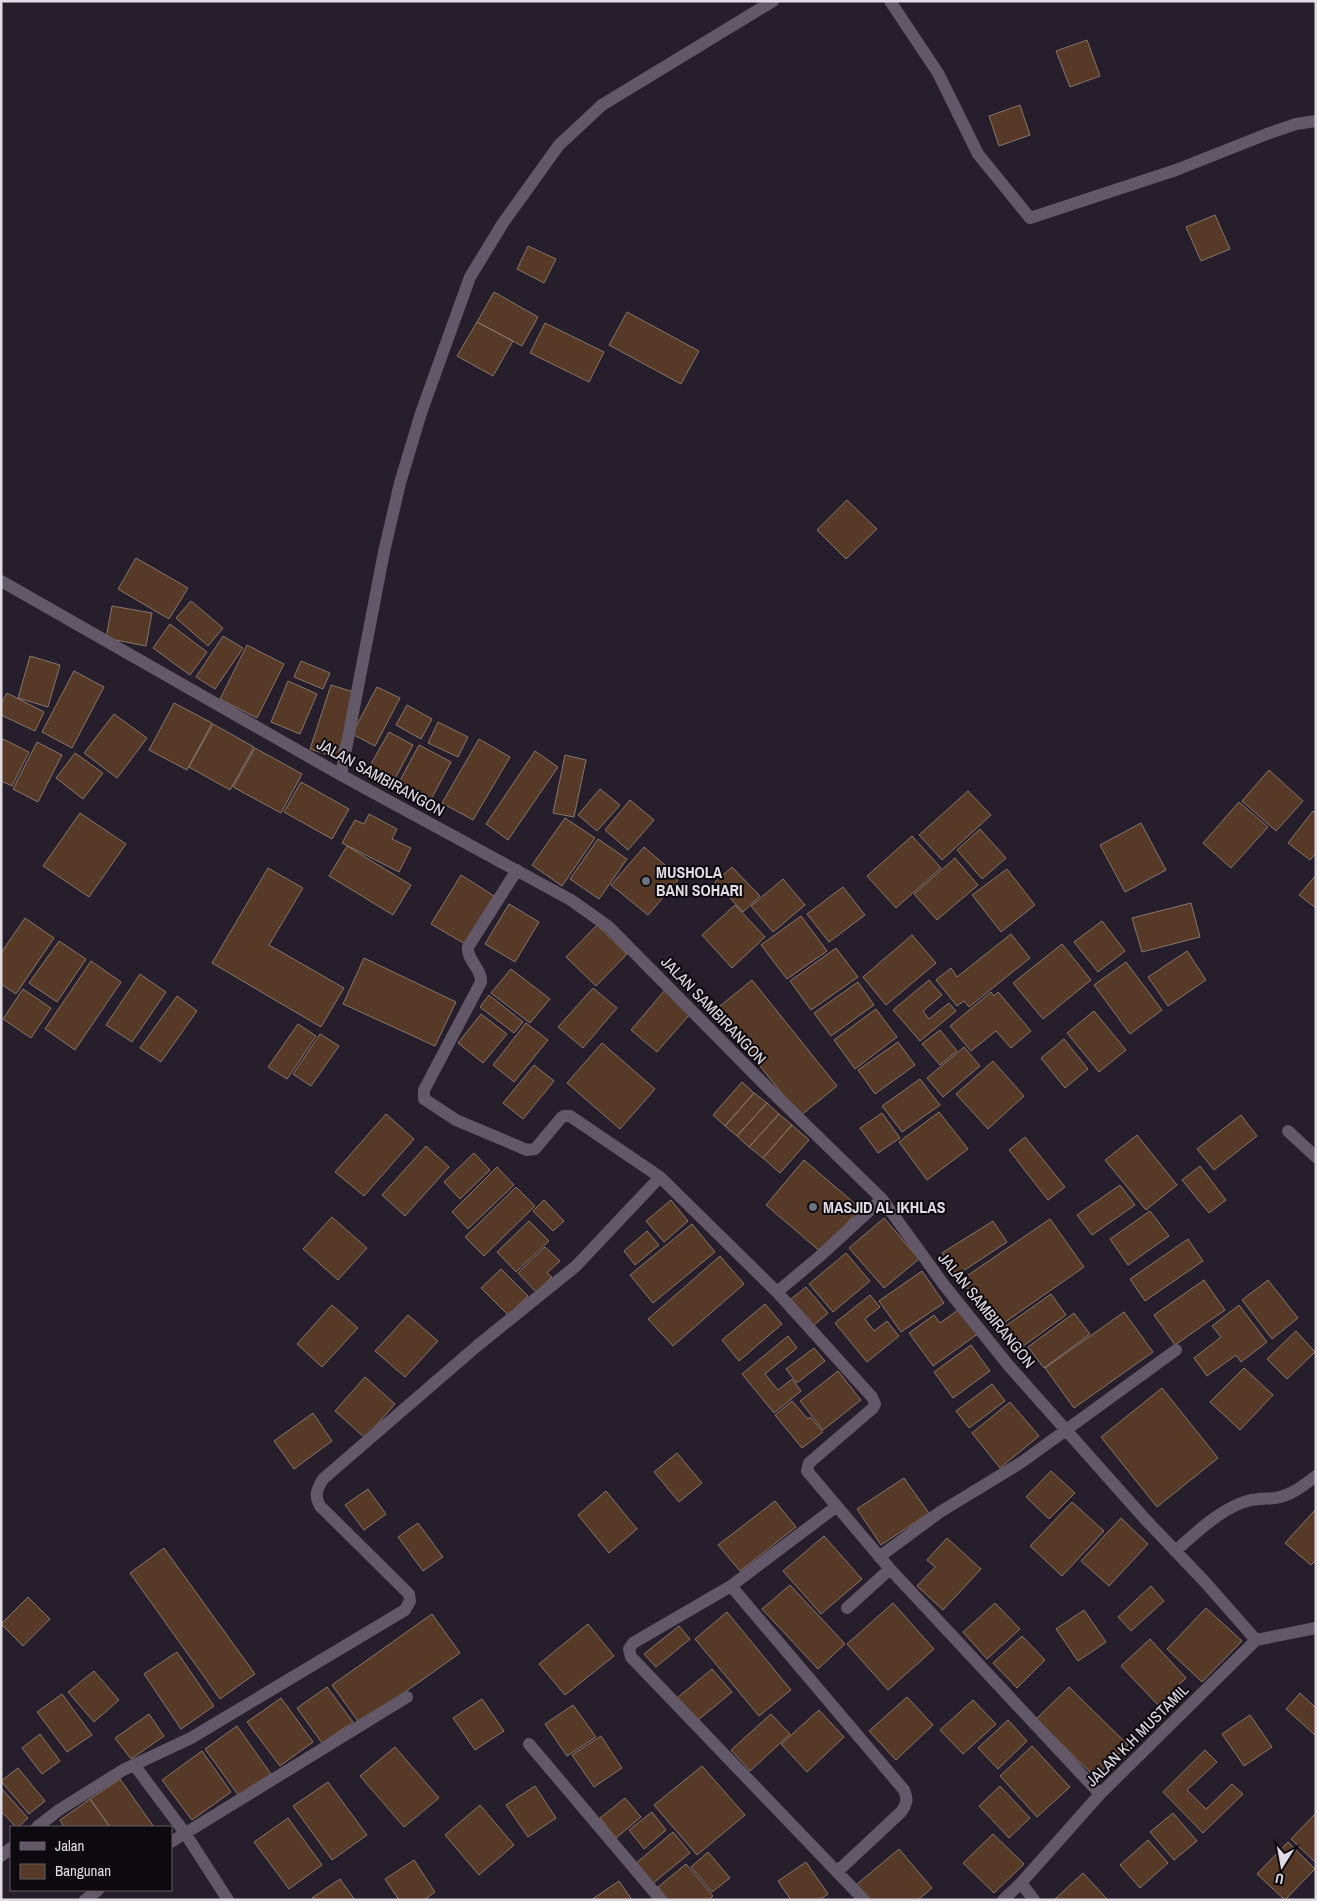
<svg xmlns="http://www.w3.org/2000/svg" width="1317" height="1901" font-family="'Archivo Narrow',sans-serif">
<rect width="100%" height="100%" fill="#271e2b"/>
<!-- building -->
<path fill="#563a27" stroke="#87766b" d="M 1087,40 L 1100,76 L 1070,87 L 1056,51 Z
M 1020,105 L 1030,135 L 999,146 L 989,116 Z
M 1215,215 L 1230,249 L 1201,261 L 1186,227 Z
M 528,246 L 556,259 L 544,283 L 517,269 Z
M 494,292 L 538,317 L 522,346 L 477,322 Z
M 627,312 L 699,351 L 681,384 L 609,345 Z
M 477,322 L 513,341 L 493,376 L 457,356 Z
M 545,323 L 604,352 L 589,382 L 530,353 Z
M 847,500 L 877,529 L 846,559 L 817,530 Z
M 136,558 L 188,588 L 169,619 L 118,589 Z
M 191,601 L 223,628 L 208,646 L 176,618 Z
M 112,606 L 152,613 L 146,646 L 106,638 Z
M 170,624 L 207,652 L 190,675 L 153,648 Z
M 223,636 L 243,648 L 215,689 L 196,677 Z
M 247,645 L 284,664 L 257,718 L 220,699 Z
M 30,656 L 60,665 L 48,707 L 18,698 Z
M 301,661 L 330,673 L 323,689 L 294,677 Z
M 74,671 L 104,687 L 72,748 L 42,732 Z
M 288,681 L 317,694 L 300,734 L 271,722 Z
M 331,685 L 357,693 L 337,758 L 310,749 Z
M 377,687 L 400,698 L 375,746 L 352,734 Z
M 7,693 L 44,712 L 35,731 L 1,715 L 1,704 Z
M 174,703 L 212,723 L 187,770 L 149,750 Z
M 407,705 L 432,719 L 421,739 L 396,725 Z
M 114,714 L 147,738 L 117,778 L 84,753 Z
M 438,722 L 468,737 L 458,757 L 428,743 Z
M 213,724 L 254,747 L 230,790 L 189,767 Z
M 389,732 L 413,745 L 391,786 L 366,773 Z
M 3,739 L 29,752 L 12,786 L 1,781 L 1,742 Z
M 479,739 L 510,757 L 473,820 L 442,803 Z
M 37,742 L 62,755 L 38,802 L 13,789 Z
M 419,745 L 451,762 L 427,807 L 395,790 Z
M 255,748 L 302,774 L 281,813 L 233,787 Z
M 535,751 L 558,767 L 508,840 L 486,824 Z
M 75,753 L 103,773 L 83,799 L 56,778 Z
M 565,755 L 586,760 L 574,817 L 553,813 Z
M 1269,770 L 1303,801 L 1276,831 L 1242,801 Z
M 301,782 L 349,809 L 332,839 L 284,812 Z
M 600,789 L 620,805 L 597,831 L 578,815 Z
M 968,791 L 991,815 L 942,860 L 919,835 Z
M 630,800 L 654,820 L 628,850 L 605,830 Z
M 1239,802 L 1268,827 L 1231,868 L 1203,843 Z
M 1313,811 L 1316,813 L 1316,853 L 1310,860 L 1288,843 Z
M 80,813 L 126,844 L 89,897 L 43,866 Z
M 369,814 L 397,829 L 392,839 L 411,848 L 399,872 L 342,843 L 355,820 L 364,824 Z
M 565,818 L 595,838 L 562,886 L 532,865 Z
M 1141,823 L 1166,870 L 1125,892 L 1100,845 Z
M 980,829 L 1006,858 L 982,879 L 957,850 Z
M 912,836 L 941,868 L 896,908 L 867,876 Z
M 598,839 L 627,859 L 599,899 L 570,879 Z
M 347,846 L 411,885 L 393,915 L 329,876 Z
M 644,847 L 680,878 L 648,915 L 611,885 Z
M 955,858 L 978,885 L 937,920 L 914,894 Z
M 732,867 L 760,896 L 743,912 L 715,882 Z
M 268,868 L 303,888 L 269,945 L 344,988 L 321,1027 L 212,963 Z
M 1007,869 L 1035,905 L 1001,932 L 972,895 Z
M 461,875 L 494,896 L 465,944 L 431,924 Z
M 1316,875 L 1316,908 L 1299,895 Z
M 783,879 L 805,905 L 773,932 L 751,906 Z
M 843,887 L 865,915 L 829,942 L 807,914 Z
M 1191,903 L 1200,937 L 1142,952 L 1132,918 Z
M 509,904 L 539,922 L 515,962 L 485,944 Z
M 735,905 L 765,937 L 732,968 L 702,935 Z
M 801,916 L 827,951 L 787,979 L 761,945 Z
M 25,918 L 54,938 L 16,994 L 1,984 L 1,953 Z
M 1102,921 L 1125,951 L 1098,972 L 1074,942 Z
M 597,925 L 627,954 L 596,986 L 566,957 Z
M 1011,934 L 1030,958 L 969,1007 L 964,1001 L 957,1006 L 936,980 L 951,968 L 957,977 Z
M 912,935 L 936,963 L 886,1005 L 863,977 Z
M 59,941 L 86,959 L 57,1002 L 29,983 Z
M 1062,944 L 1091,980 L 1043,1019 L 1013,983 Z
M 836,948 L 858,977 L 811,1010 L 790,981 Z
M 1187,951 L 1206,980 L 1168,1006 L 1148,977 Z
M 364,958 L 456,1002 L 435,1046 L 343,1004 Z
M 91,961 L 121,982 L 75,1050 L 45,1029 Z
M 1126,962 L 1162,1010 L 1130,1034 L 1094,985 Z
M 511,969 L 550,999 L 530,1023 L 491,993 Z
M 140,974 L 166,992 L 132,1042 L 106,1025 Z
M 752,980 L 837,1086 L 800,1116 L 715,1010 Z
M 929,980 L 942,995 L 923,1011 L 929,1019 L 949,1003 L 956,1011 L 920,1041 L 893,1010 Z
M 858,982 L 874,1005 L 831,1036 L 814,1013 Z
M 593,988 L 617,1008 L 583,1048 L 558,1027 Z
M 23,989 L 51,1008 L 31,1038 L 3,1019 Z
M 665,990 L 691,1013 L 657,1052 L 631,1030 Z
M 991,992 L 994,996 L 998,992 L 1031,1031 L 1011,1048 L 996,1031 L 971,1051 L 950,1026 Z
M 489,995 L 523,1022 L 514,1033 L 480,1007 Z
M 177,996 L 197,1011 L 161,1062 L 140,1048 Z
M 876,1009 L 897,1037 L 855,1069 L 834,1040 Z
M 1094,1011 L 1126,1050 L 1099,1072 L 1067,1033 Z
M 481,1014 L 507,1034 L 483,1063 L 458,1043 Z
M 526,1023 L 548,1040 L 514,1082 L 493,1065 Z
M 298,1024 L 316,1036 L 287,1079 L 268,1067 Z
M 940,1030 L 957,1051 L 940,1065 L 922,1044 Z
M 320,1034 L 339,1046 L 311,1086 L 293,1074 Z
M 1064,1039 L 1088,1069 L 1065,1088 L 1041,1058 Z
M 898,1042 L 915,1065 L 875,1094 L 858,1070 Z
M 602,1043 L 655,1089 L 620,1129 L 567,1083 Z
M 964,1047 L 980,1066 L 943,1097 L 927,1078 Z
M 993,1061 L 1024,1096 L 988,1129 L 956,1094 Z
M 534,1065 L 554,1081 L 523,1119 L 503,1103 Z
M 920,1079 L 940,1105 L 902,1132 L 882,1106 Z
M 742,1082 L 754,1093 L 725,1126 L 713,1115 Z
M 754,1093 L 767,1103 L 737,1136 L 725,1126 Z
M 767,1103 L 779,1114 L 749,1147 L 737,1136 Z
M 939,1112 L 968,1149 L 927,1180 L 899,1142 Z
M 882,1113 L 900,1138 L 878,1153 L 860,1128 Z
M 386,1114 L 414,1139 L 364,1196 L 335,1172 Z
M 779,1114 L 792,1125 L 763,1158 L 749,1147 Z
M 1241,1115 L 1257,1136 L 1214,1170 L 1197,1149 Z
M 792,1125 L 809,1140 L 780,1173 L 763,1158 Z
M 1137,1135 L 1177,1185 L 1146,1210 L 1105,1160 Z
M 1025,1137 L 1065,1187 L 1048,1200 L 1009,1150 Z
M 426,1146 L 449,1167 L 405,1216 L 382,1195 Z
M 474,1153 L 490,1170 L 460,1199 L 444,1182 Z
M 804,1160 L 860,1208 L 822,1253 L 766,1205 Z
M 1200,1166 L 1226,1200 L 1209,1213 L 1182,1180 Z
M 497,1167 L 514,1185 L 468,1229 L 452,1212 Z
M 1120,1185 L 1135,1205 L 1092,1235 L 1077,1215 Z
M 516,1187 L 535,1206 L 484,1256 L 465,1237 Z
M 544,1200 L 564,1221 L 553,1231 L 533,1211 Z
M 671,1200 L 688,1221 L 664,1242 L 646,1221 Z
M 1150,1211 L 1169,1236 L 1128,1265 L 1110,1239 Z
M 332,1217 L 367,1248 L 338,1280 L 303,1249 Z
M 884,1218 L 919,1259 L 884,1288 L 849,1248 Z
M 1050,1219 L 1084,1267 L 995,1329 L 961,1280 Z
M 529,1221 L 549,1241 L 516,1272 L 497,1252 Z
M 993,1221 L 1007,1242 L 957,1275 L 942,1253 Z
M 692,1224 L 715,1252 L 653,1303 L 630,1275 Z
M 647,1231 L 659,1245 L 635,1265 L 624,1251 Z
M 1188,1239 L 1203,1261 L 1145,1301 L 1130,1279 Z
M 545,1247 L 560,1261 L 547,1273 L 552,1277 L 536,1292 L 518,1273 Z
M 846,1253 L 870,1281 L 833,1312 L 809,1284 Z
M 720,1256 L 744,1284 L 673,1346 L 648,1319 Z
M 501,1269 L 528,1296 L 508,1315 L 481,1288 Z
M 922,1271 L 944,1303 L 901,1332 L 879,1301 Z
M 1204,1280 L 1225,1310 L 1175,1345 L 1154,1315 Z
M 1268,1280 L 1298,1318 L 1272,1339 L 1242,1300 Z
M 806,1287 L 828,1313 L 813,1326 L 791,1299 Z
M 1051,1294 L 1066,1315 L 1019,1349 L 1003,1328 Z
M 870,1295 L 880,1307 L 865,1319 L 874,1331 L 887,1321 L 899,1336 L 867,1362 L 835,1323 Z
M 765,1304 L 782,1324 L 739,1361 L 722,1340 Z
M 332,1305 L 358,1328 L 322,1367 L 297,1344 Z
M 1239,1305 L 1267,1342 L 1241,1362 L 1236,1355 L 1207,1376 L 1194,1358 L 1221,1337 L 1212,1326 Z
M 961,1308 L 979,1333 L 933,1366 L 909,1333 L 934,1315 L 940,1323 Z
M 1124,1312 L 1153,1352 L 1074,1408 L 1045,1368 Z
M 1074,1313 L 1090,1334 L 1044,1368 L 1028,1347 Z
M 408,1315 L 438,1341 L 405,1377 L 375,1351 Z
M 1296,1331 L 1315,1352 L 1287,1379 L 1267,1359 Z
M 788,1336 L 797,1348 L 765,1374 L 778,1390 L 792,1379 L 801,1391 L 774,1413 L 742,1374 Z
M 971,1345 L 990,1371 L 953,1398 L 934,1372 Z
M 814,1348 L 825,1361 L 797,1383 L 786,1369 Z
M 1244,1368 L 1273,1395 L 1240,1430 L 1210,1402 Z
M 838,1371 L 861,1400 L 823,1430 L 800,1401 Z
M 365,1377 L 395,1404 L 365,1438 L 335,1411 Z
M 992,1384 L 1005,1401 L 969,1428 L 956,1411 Z
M 1162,1388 L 1218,1458 L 1157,1507 L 1101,1437 Z
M 792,1401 L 808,1419 L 810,1417 L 823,1432 L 802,1448 L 775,1415 Z
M 1010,1402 L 1039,1436 L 1000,1468 L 972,1433 Z
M 313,1413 L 332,1441 L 294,1469 L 274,1441 Z
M 677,1453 L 702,1483 L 679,1502 L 654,1472 Z
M 1051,1471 L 1075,1493 L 1049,1519 L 1026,1497 Z
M 904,1478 L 929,1513 L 881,1545 L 857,1509 Z
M 368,1489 L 386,1514 L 364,1530 L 345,1505 Z
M 606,1491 L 637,1529 L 609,1553 L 578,1515 Z
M 775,1501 L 796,1527 L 740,1571 L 718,1545 Z
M 1072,1502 L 1104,1531 L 1062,1576 L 1030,1546 Z
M 1316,1509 L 1316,1560 L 1311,1565 L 1285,1543 Z
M 1121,1518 L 1148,1544 L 1109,1586 L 1081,1561 Z
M 418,1523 L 443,1557 L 423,1571 L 398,1537 Z
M 824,1536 L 862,1579 L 821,1614 L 783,1571 Z
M 947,1538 L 981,1569 L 943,1610 L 917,1586 L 935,1567 L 927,1560 Z
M 164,1548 L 255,1674 L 220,1699 L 130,1573 Z
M 790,1585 L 845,1644 L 818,1669 L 762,1609 Z
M 1151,1586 L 1164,1601 L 1131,1631 L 1118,1617 Z
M 28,1597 L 50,1619 L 23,1646 L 1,1624 Z
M 893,1603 L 934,1649 L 888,1690 L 847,1644 Z
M 995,1603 L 1020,1629 L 987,1659 L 963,1632 Z
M 1206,1608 L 1242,1641 L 1202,1682 L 1167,1649 Z
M 1084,1610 L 1106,1642 L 1078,1661 L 1056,1629 Z
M 727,1612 L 791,1690 L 759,1716 L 695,1639 Z
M 432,1614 L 460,1653 L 360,1724 L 332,1685 Z
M 588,1624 L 614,1656 L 565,1695 L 539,1664 Z
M 679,1626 L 690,1639 L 656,1667 L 644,1654 Z
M 1022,1636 L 1045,1660 L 1017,1688 L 993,1663 Z
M 1150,1639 L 1186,1678 L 1158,1705 L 1121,1666 Z
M 177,1652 L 214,1706 L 181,1729 L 144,1674 Z
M 712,1669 L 732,1692 L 697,1721 L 677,1698 Z
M 94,1671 L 119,1700 L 94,1722 L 68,1692 Z
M 327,1687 L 353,1722 L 322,1743 L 297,1708 Z
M 1069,1687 L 1128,1745 L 1095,1777 L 1036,1719 Z
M 1300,1693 L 1316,1708 L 1316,1736 L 1286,1709 Z
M 62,1694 L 92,1735 L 67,1752 L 37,1712 Z
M 907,1697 L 933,1725 L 896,1760 L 869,1731 Z
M 281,1698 L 313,1742 L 280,1766 L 247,1722 Z
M 482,1699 L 504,1731 L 475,1750 L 453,1718 Z
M 973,1700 L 996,1724 L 963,1754 L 940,1730 Z
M 573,1705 L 596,1737 L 567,1756 L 545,1724 Z
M 819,1710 L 844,1737 L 807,1772 L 781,1744 Z
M 149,1714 L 164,1736 L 131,1759 L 115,1738 Z
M 771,1714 L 790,1734 L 750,1771 L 731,1750 Z
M 1250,1715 L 1272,1747 L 1244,1766 L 1222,1734 Z
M 1008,1720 L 1027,1741 L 998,1769 L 978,1748 Z
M 237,1726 L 271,1774 L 239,1796 L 205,1749 Z
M 40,1734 L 60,1761 L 42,1774 L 22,1748 Z
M 601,1736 L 622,1768 L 594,1787 L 572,1755 Z
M 1032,1746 L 1070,1787 L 1037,1817 L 1000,1776 Z
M 395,1747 L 439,1798 L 404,1827 L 360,1776 Z
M 1205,1750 L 1217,1762 L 1187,1790 L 1206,1809 L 1232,1784 L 1243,1794 L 1203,1833 L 1163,1792 Z
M 202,1751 L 231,1792 L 192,1820 L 162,1780 Z
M 702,1766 L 745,1815 L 697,1855 L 654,1805 Z
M 18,1768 L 45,1801 L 29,1814 L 1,1781 Z
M 120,1779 L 154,1827 L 110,1827 L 90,1799 Z
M 328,1782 L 367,1835 L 332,1860 L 293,1806 Z
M 535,1786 L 556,1818 L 528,1837 L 506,1805 Z
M 1000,1786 L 1030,1818 L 1009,1838 L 979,1806 Z
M 2,1789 L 28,1818 L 18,1827 L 16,1827 L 1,1811 Z
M 625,1798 L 641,1817 L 616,1838 L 600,1818 Z
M 90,1799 L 110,1827 L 64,1827 L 60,1820 Z
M 480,1805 L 514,1845 L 479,1875 L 445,1835 Z
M 652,1812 L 666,1830 L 644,1849 L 629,1830 Z
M 1173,1813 L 1197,1841 L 1174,1860 L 1150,1832 Z
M 1316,1813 L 1316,1863 L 1291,1839 Z
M 288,1818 L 322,1865 L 289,1889 L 254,1842 Z
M 673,1832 L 690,1853 L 652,1884 L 635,1864 Z
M 993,1834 L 1024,1864 L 994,1893 L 963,1863 Z
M 1148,1840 L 1168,1863 L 1140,1888 L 1120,1865 Z
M 1288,1842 L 1315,1869 L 1285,1900 L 1257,1874 Z
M 899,1849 L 932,1888 L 918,1900 L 868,1900 L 856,1885 Z
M 708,1852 L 730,1878 L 712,1892 L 691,1867 Z
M 414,1860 L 435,1892 L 424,1900 L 399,1900 L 385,1879 Z
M 806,1862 L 828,1894 L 819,1900 L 791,1900 L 778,1881 Z
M 686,1864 L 713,1896 L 708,1900 L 668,1900 L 658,1887 Z
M 1083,1873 L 1108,1900 L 1054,1900 Z
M 340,1879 L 355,1900 L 313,1900 L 312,1898 Z
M 619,1881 L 632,1900 L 591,1900 Z"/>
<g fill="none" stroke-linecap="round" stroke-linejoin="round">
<!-- street -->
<path stroke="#625867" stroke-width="12" d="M 890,1 L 938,73 L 978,154 L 1030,218 L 1176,170 L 1267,134 L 1296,124 L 1316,121
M 1,581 L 341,775 L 571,900 L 609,927 L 767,1087 L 882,1199 L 944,1285 L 1009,1366 L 1145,1519 L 1205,1582 L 1256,1640
M 341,775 L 384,552 L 400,483 L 421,413 L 470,277 L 503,223 L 559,145 L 602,105 L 773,1
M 517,870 L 468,947 C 466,959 482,969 481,982 L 424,1090 L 424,1099 L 456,1120 L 527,1150 L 535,1149 L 561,1118 L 564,1116 L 570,1116 L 660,1177
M 1288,1131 L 1316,1157
M 777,1292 L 872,1397 L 875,1404 L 873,1408 L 809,1463 L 807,1471 L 890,1569 L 1100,1794
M 837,1506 L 731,1586 L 904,1790 C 908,1799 907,1804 901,1812 L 838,1871
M 1175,1551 C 1195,1534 1216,1513 1241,1503 C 1254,1498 1262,1499 1275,1498 C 1291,1496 1304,1485 1316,1476
M 879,1557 L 940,1512 L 1022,1462 L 1176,1350
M 731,1586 L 633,1643 L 629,1649 L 631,1657 L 864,1900
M 847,1608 L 890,1569
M 529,1744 L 661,1900
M 135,1766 L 185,1833 L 228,1900
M 37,1827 L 59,1810 L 123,1770 L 191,1738 L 405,1610 L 410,1601 L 409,1594 L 320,1506 C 314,1495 317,1489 323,1479 L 477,1346 L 576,1266 L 660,1177 L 777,1292 L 820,1256 L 882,1199
M 171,1842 L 407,1697
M 1,1856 L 11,1848
M 1021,1883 L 1034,1900
M 85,1900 L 98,1890
M 1003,1900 L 1021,1883 L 1100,1794 L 1256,1640 L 1316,1628"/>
</g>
<!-- markers -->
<g fill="#6b7280" stroke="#0d0a0f" stroke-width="2">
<circle cx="646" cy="881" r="5"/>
<circle cx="813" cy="1207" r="5"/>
</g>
<g text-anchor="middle" stroke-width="4" stroke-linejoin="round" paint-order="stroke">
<!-- street labels -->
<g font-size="16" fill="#e1dbe4" stroke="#0d0a0f">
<text transform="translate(381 777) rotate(29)" y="6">JALAN SAMBIRANGON</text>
<text transform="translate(714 1010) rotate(46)" y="6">JALAN SAMBIRANGON</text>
<text transform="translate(987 1310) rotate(51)" y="6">JALAN SAMBIRANGON</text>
<text transform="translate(1137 1735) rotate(-45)" y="6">JALAN K.H MUSTAMIL</text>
</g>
<!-- poi labels -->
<g font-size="16" font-weight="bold" fill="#e1dbe4" stroke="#0d0a0f" text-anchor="start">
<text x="656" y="878">MUSHOLA<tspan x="656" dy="18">BANI SOHARI</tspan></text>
<text x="823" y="1213">MASJID AL IKHLAS</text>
</g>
</g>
<!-- border -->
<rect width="1317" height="1901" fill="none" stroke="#e1dbe4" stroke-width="5"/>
<!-- legend -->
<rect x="10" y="1826" width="162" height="65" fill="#0d0a0f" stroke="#625e64"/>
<rect x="20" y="1842" width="25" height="8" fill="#625867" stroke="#625e64"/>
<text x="55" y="1851" font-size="15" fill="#e1dbe4">Jalan</text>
<rect x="20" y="1864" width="25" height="15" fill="#563a27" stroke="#625e64"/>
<text x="55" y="1876" font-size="15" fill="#e1dbe4">Bangunan</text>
<!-- north arrow -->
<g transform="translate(1282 1866) rotate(191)" stroke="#0d0a0f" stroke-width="4" paint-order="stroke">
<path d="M0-4L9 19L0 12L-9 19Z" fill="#e1dbe4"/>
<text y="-8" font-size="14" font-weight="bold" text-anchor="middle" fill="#e1dbe4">U</text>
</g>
</svg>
